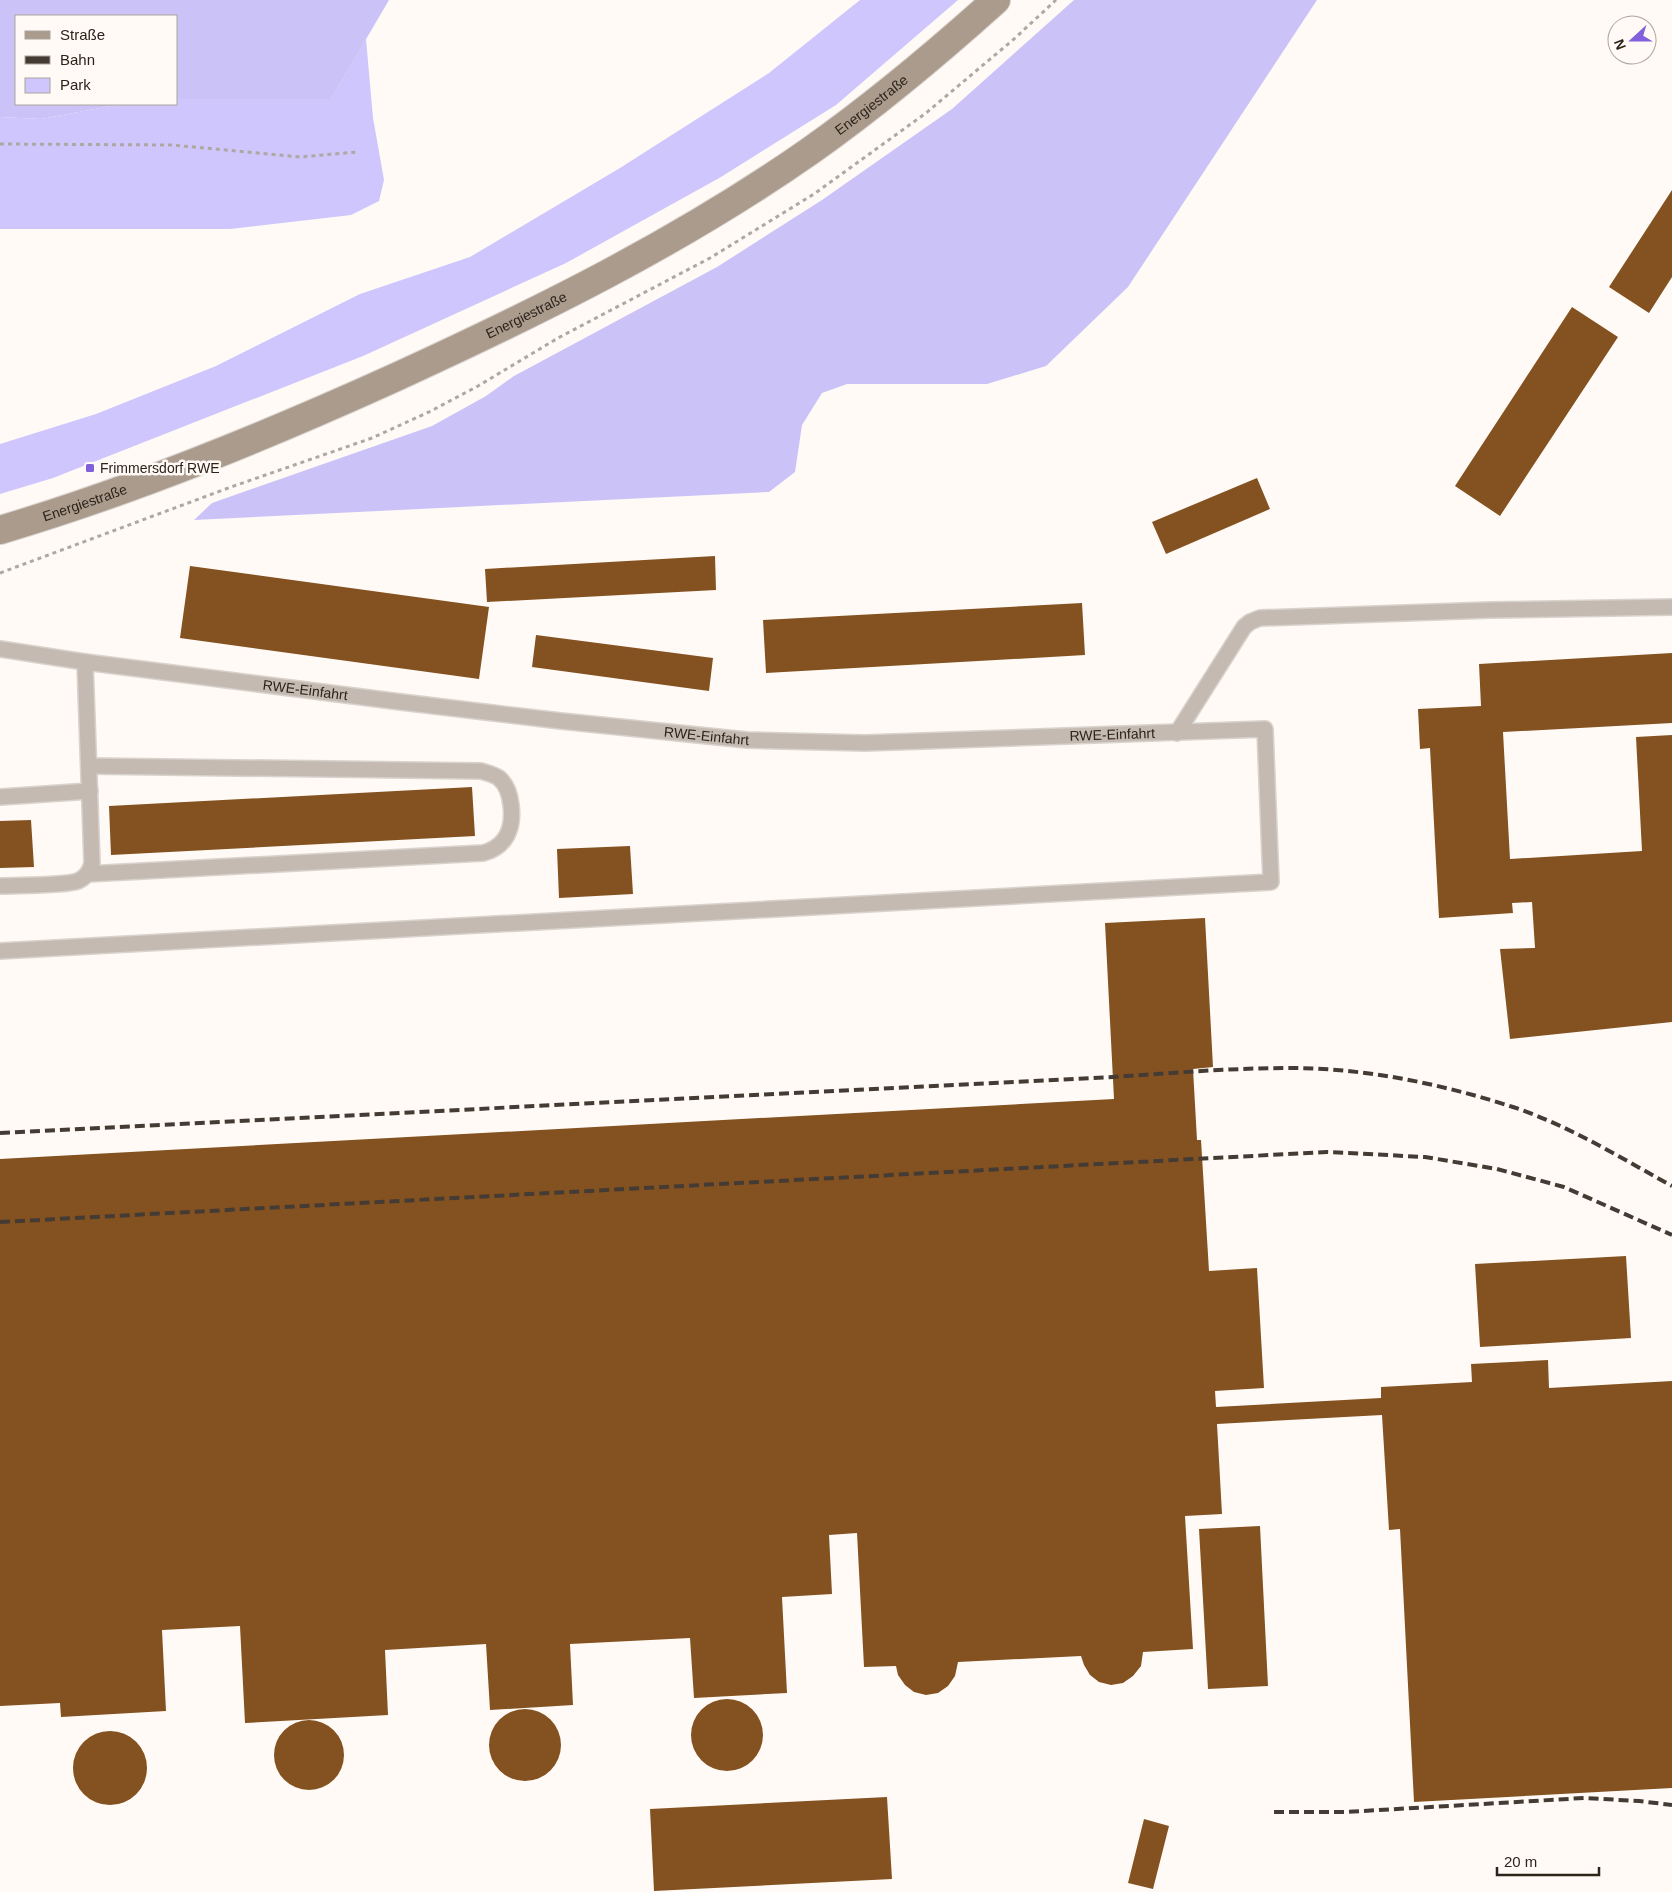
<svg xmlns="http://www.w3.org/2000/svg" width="1672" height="1892" font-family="Arial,sans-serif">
<rect width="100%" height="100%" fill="#fffaf5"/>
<!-- green -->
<path fill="#cec6fc" d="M 860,0 L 958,0 L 836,105 L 721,177 L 566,263 L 363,356 L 53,478 L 0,494 L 0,444 L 96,414 L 216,366 L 360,294 L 470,257 L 620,168 L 769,73 Z
M 366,39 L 373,118 L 384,180 L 379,201 L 351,215 L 230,229 L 0,229 L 0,117 L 41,119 L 122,104 L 176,104 L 176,99 L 331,99 Z"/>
<!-- forest -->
<path fill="#cbc3f8" d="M 0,0 L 389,0 L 331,99 L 176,99 L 176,16 L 16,16 L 16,104 L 122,104 L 41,119 L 0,117 Z
M 1074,0 L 1317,0 L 1128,287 L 1046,366 L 987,384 L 847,384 L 822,393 L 802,425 L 795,472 L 769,492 L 194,520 L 212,503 L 432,426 L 486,396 L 514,376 L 717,267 L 822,200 L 952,109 Z"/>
<!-- building -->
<path fill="#845221" d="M 1672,190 L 1672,277 L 1649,313 L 1609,287 Z
M 1572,307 L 1618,337 L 1500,516 L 1455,486 Z
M 1257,478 L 1270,509 L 1166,554 L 1152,522 Z
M 715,556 L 716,590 L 487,602 L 485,569 Z
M 190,566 L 489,607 L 479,679 L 180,638 Z
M 1082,603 L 1085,655 L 766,673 L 763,620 Z
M 536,635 L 713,658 L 709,691 L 532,667 Z
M 1672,653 L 1672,723 L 1503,732 L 1510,859 L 1642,851 L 1636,737 L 1672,735 L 1672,1022 L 1510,1039 L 1500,949 L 1535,948 L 1532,902 L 1512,903 L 1513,913 L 1439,918 L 1430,748 L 1420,749 L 1418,709 L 1481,706 L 1479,664 Z
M 472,787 L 475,836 L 111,855 L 109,806 Z
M 31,820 L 34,867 L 0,868 L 0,821 Z
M 630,846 L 633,894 L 559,898 L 557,849 Z
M 1205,918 L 1213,1067 L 1193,1069 L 1197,1140 L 1201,1140 L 1209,1271 L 1257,1268 L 1264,1388 L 1215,1391 L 1216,1407 L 1381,1398 L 1381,1387 L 1472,1382 L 1471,1364 L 1548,1360 L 1549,1388 L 1672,1381 L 1672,1788 L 1414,1802 L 1400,1529 L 1389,1530 L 1382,1415 L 1217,1424 L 1222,1514 L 1185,1516 L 1193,1649 L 1143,1652 L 1141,1666 L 1133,1676 L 1123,1683 L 1111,1685 L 1099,1682 L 1090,1675 L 1084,1665 L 1081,1656 L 958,1662 L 955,1676 L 948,1686 L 938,1693 L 926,1695 L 914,1692 L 905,1685 L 898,1675 L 896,1666 L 864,1667 L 857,1533 L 829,1535 L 832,1594 L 782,1597 L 787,1693 L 694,1698 L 690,1638 L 570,1644 L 573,1705 L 490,1710 L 486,1644 L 385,1650 L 388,1715 L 245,1723 L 240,1626 L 162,1630 L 166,1711 L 61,1717 L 60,1703 L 0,1706 L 0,1159 L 1114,1099 L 1105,923 Z
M 1626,1256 L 1631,1338 L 1480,1347 L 1475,1264 Z
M 1260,1526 L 1268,1686 L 1208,1689 L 1199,1529 Z
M691 1735a36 36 0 1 1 72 0a36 36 0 1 1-72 0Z
M489 1745a36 36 0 1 1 72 0a36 36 0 1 1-72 0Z
M274 1755a35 35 0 1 1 70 0a35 35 0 1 1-70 0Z
M73 1768a37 37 0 1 1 74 0a37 37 0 1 1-74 0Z
M 887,1797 L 892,1879 L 654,1891 L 650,1809 Z
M 1144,1819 L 1169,1826 L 1153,1889 L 1128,1883 Z"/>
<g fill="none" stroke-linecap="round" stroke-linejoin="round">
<defs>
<g id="lane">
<path id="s1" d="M 0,649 L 85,662 L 401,702 L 561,721 L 747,740 L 865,743 L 1265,729 L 1271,882 L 0,951"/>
<path d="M 1177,733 L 1244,627 L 1250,622 L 1260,618 L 1490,610 L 1672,607"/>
<path d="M 0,797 L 90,791"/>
<path d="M 87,874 L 483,853 C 506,847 514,828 511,805 C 510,795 507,785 499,778 C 493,774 487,773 481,771 L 89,766"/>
<path d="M 0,886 C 17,885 64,886 78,881 C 86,877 90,872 92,863 L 85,662"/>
</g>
<g id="secondary">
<path id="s2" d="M 0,530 C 135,490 266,436 394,378 C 538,312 680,242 810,151 C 875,105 936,54 996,0"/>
</g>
</defs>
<!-- lane casing -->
<use href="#lane" stroke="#d9d3ce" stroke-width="18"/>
<!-- secondary casing -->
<use href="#secondary" stroke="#d9d3ce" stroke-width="30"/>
<!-- path -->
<path stroke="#aea8a2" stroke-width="3" stroke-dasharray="4 4" stroke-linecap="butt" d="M 0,144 L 172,145 L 300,157 L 357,152
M 0,573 L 231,487 L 372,438 L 431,411 L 478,386 L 558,338 L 710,258 L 814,194 L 926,113 L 1014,39 L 1056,0"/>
<!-- lane -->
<use href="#lane" stroke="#c5bab1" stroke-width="15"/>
<!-- secondary -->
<use href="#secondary" stroke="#aa9b8d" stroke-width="28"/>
<!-- rail -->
<path stroke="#443c34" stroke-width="4" stroke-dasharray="10 5" stroke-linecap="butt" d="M 0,1133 L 1113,1077 C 1172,1073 1231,1068 1290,1068 C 1365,1068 1442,1084 1513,1107 C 1570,1126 1621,1158 1672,1186
M 0,1222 L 1327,1152 L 1425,1157 L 1497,1169 L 1564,1187 L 1672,1235
M 1274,1812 L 1346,1812 L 1584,1798 L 1639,1801 L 1672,1805"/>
</g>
<!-- markers -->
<rect fill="#8060db" stroke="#fffaf5" stroke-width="2" x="85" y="463" width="10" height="10" rx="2.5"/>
<g text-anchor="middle" stroke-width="5" stroke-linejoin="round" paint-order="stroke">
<!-- street labels -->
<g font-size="14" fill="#2c231b" stroke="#fffaf5">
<text dy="5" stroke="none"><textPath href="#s2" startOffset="974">Energiestraße</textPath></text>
<text dy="5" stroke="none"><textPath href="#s2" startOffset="569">Energiestraße</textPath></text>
<text dy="5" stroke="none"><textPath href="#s2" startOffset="89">Energiestraße</textPath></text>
<text dy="5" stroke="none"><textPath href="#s1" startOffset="308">RWE-Einfahrt</textPath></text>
<text dy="5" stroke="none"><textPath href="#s1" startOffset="712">RWE-Einfahrt</textPath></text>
<text dy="5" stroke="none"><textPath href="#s1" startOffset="1118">RWE-Einfahrt</textPath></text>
</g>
<!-- poi labels -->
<g font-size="14" fill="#2c231b" stroke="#fffaf5" text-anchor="start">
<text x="100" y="473">Frimmersdorf RWE</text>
</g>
</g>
<!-- legend -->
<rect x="15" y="15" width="162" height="90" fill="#fffaf5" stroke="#aba49e"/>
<rect x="25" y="31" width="25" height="8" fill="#aa9b8d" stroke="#aba49e"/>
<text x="60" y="40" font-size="15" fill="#2c231b">Straße</text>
<rect x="25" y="56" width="25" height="8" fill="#443c34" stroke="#aba49e"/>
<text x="60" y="65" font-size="15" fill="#2c231b">Bahn</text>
<rect x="25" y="78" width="25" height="15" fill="#cec6fc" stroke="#aba49e"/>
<text x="60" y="90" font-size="15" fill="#2c231b">Park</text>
<!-- north arrow -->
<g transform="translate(1632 40) rotate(249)"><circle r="24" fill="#fffaf5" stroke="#aba49e"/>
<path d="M0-4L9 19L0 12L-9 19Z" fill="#8060db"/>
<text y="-8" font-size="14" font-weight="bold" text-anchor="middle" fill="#2c231b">N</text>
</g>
<!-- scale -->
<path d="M1497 1867v8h102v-8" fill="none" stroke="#2c231b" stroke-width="2.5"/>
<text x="1504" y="1867" font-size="15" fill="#2c231b" stroke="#fffaf5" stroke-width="4" paint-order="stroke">20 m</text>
</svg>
